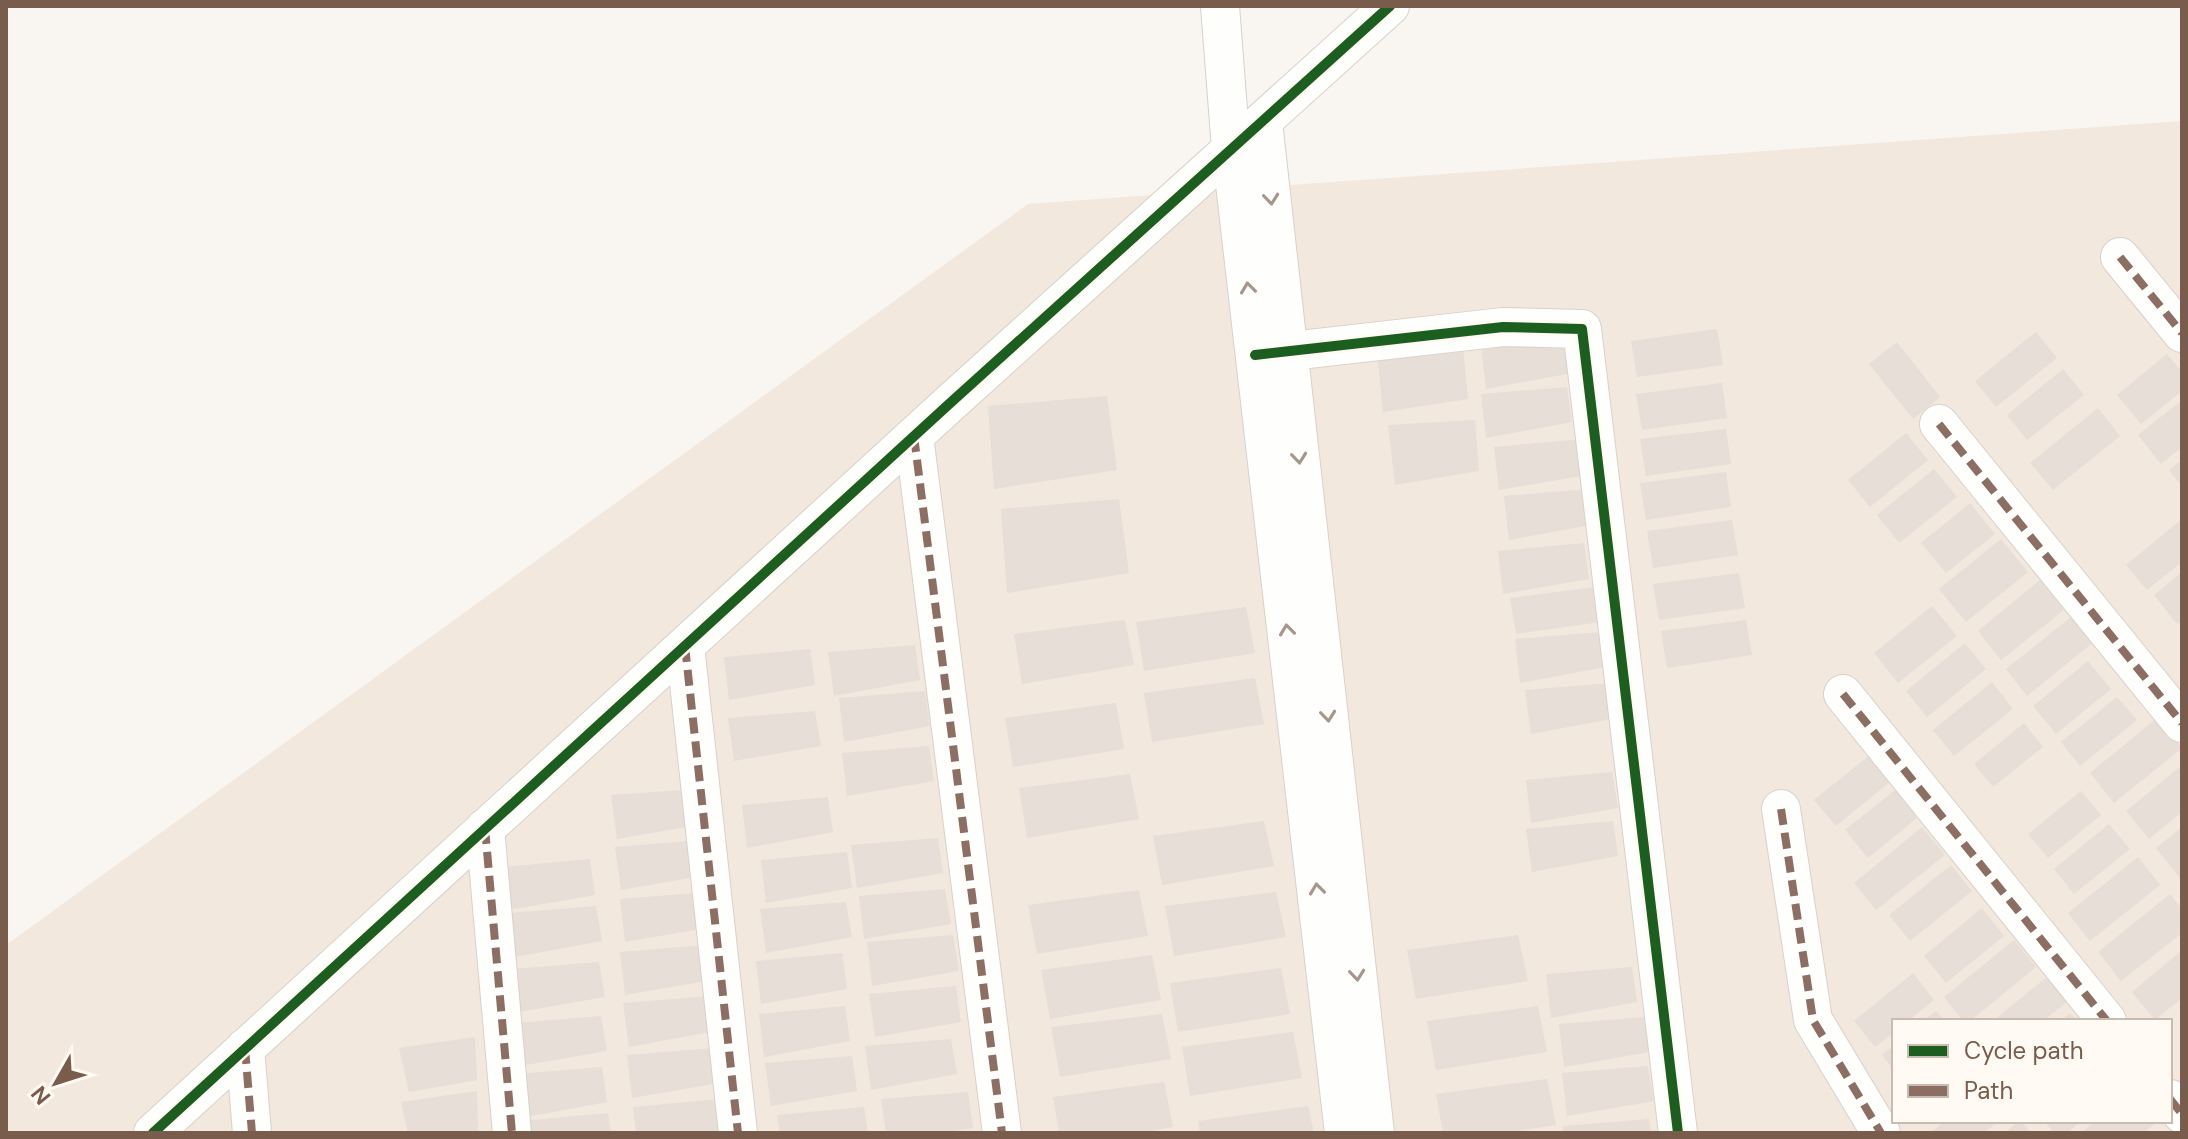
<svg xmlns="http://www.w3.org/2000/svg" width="2188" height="1139" font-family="'DM Sans',sans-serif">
<rect width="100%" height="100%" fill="#f9f5f0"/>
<!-- residential -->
<path fill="#f2e8de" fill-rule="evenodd" d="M 2182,121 L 2182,1133 L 6,1133 L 6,945 L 1028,204 ZM 1894,1021 L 2170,1021 L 2170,1121 L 1894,1121 Z"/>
<!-- building -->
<path fill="#e6ded7" d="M 1717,329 L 1723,365 L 1637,377 L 1631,341 Z
M 2036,332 L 2057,358 L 1996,407 L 1975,381 Z
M 1567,338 L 1572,373 L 1486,389 L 1481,346 Z
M 1897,342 L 1940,397 L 1913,419 L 1869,364 Z
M 1463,348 L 1468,399 L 1383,412 L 1377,352 Z
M 2167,354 L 2182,372 L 2182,391 L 2141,424 L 2117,395 Z
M 2063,369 L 2084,395 L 2027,440 L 2007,415 Z
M 1722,383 L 1727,418 L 1642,430 L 1636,394 Z
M 1567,387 L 1572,422 L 1486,438 L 1481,394 Z
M 1107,396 L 1117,470 L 994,489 L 988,406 Z
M 2182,400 L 2182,447 L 2161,464 L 2138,435 Z
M 2098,408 L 2120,436 L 2053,490 L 2030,463 Z
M 1475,420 L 1479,471 L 1395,485 L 1388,425 Z
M 1726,429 L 1731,464 L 1646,476 L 1640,439 Z
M 1906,433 L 1928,460 L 1870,507 L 1848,480 Z
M 1581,439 L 1586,475 L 1499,490 L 1494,447 Z
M 2182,460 L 2182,486 L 2169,470 Z
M 1934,469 L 1957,497 L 1899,543 L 1877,515 Z
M 1726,472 L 1731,507 L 1646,520 L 1640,483 Z
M 1590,489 L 1596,524 L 1509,540 L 1504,496 Z
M 1119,499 L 1129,573 L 1007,593 L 1001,509 Z
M 1970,503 L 1995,534 L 1946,573 L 1921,543 Z
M 2182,519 L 2182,562 L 2147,590 L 2126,565 Z
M 1732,520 L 1738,555 L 1653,568 L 1647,531 Z
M 2001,539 L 2028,572 L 1966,622 L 1939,589 Z
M 1584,543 L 1589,579 L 1503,594 L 1498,551 Z
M 2182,572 L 2182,621 L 2177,624 L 2154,595 Z
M 1739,573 L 1745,608 L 1659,620 L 1653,584 Z
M 2040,580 L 2064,610 L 2001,660 L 1978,631 Z
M 1595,587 L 1601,622 L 1516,634 L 1510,598 Z
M 1932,606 L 1957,636 L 1898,683 L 1874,653 Z
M 1246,607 L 1255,653 L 1144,671 L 1136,622 Z
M 2075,614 L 2096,640 L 2027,696 L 2006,669 Z
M 1125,620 L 1134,665 L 1022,684 L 1014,634 Z
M 1746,620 L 1752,655 L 1667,668 L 1661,631 Z
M 1601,632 L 1606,667 L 1520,683 L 1515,639 Z
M 1965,643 L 1986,669 L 1927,717 L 1906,691 Z
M 915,645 L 920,680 L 834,696 L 828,652 Z
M 810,649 L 815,685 L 729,700 L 724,657 Z
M 2088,661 L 2111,689 L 2056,734 L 2033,706 Z
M 1255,678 L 1264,724 L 1152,742 L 1144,693 Z
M 1992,682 L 2013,709 L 1954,756 L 1933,730 Z
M 1611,683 L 1617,718 L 1531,734 L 1525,690 Z
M 925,691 L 930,726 L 844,742 L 839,698 Z
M 2117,697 L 2137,720 L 2080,766 L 2061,742 Z
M 1116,703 L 1124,749 L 1013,767 L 1005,718 Z
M 815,711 L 821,746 L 734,761 L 728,718 Z
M 2157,718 L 2182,748 L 2114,803 L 2090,773 Z
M 2024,723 L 2043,747 L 1993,787 L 1974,764 Z
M 929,746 L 934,781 L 847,796 L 842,753 Z
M 1871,754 L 1892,780 L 1836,826 L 1814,800 Z
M 2182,765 L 2182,812 L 2149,839 L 2126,811 Z
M 1612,772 L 1618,808 L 1531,823 L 1526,780 Z
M 1130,774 L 1139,819 L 1027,838 L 1019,788 Z
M 697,789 L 703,824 L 617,839 L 611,795 Z
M 1895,790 L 1917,818 L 1868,858 L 1845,830 Z
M 2081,791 L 2101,815 L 2048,858 L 2028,834 Z
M 828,797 L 833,832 L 747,848 L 742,805 Z
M 1264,821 L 1274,866 L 1162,885 L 1153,836 Z
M 1613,821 L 1618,856 L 1532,872 L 1526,829 Z
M 2109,824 L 2130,849 L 2074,894 L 2054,869 Z
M 1922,827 L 1945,855 L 1876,910 L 1854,883 Z
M 2182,827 L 2182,876 L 2180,878 L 2156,848 Z
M 938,838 L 943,873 L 857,888 L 851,845 Z
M 701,840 L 707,875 L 621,890 L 615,847 Z
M 847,852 L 852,888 L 766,903 L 761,860 Z
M 2138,857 L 2160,885 L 2090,941 L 2068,913 Z
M 590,859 L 595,895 L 509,910 L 503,867 Z
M 1951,865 L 1972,891 L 1910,941 L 1889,915 Z
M 945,889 L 951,924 L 864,939 L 859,896 Z
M 1139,890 L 1148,936 L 1037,954 L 1028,905 Z
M 707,892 L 712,927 L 625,942 L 620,899 Z
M 1276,892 L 1286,937 L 1174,956 L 1165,906 Z
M 2170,894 L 2182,909 L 2182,933 L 2121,981 L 2098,952 Z
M 846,902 L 852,937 L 766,953 L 760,909 Z
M 596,906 L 602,941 L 515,957 L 510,913 Z
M 1982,908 L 2004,936 L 1946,983 L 1924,956 Z
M 953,935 L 959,971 L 872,986 L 867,942 Z
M 1518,935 L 1528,981 L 1416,999 L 1407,950 Z
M 2014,940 L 2036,967 L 1970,1021 L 1963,1021 L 1944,997 Z
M 706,945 L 712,980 L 625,995 L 620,952 Z
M 2182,950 L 2182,998 L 2155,1020 L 2132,992 Z
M 842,953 L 847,989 L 761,1004 L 756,961 Z
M 1152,955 L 1161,1000 L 1050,1019 L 1041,970 Z
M 599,962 L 605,997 L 519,1012 L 513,969 Z
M 1632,967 L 1637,1002 L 1551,1018 L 1546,974 Z
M 1281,968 L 1290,1014 L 1178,1032 L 1170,983 Z
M 1913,973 L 1934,1000 L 1908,1021 L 1894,1021 L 1894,1032 L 1875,1047 L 1854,1021 Z
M 2047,977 L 2067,1002 L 2043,1021 L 1993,1021 Z
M 956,986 L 961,1022 L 875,1037 L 869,994 Z
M 710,996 L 715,1031 L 629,1047 L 623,1003 Z
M 845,1006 L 850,1041 L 764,1057 L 759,1014 Z
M 1538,1006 L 1547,1052 L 1436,1070 L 1427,1021 Z
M 1936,1011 L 1945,1021 L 1923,1021 Z
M 2070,1013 L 2077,1021 L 2060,1021 Z
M 1162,1014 L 1171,1059 L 1060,1077 L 1051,1027 Z
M 601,1016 L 607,1051 L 520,1066 L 515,1023 Z
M 1645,1017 L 1650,1052 L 1564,1067 L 1559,1024 Z
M 1293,1032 L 1302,1078 L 1190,1096 L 1182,1047 Z
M 475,1037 L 477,1080 L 409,1092 L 399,1048 Z
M 951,1039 L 957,1074 L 871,1090 L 865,1046 Z
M 1894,1045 L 1894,1070 L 1882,1055 Z
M 714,1048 L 719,1083 L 632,1098 L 627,1055 Z
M 852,1056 L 857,1091 L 771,1106 L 765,1063 Z
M 1648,1066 L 1654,1101 L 1567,1116 L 1562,1073 Z
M 602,1067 L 607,1102 L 521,1118 L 516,1074 Z
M 1547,1079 L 1556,1125 L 1505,1133 L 1443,1133 L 1436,1094 Z
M 1164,1082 L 1173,1127 L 1139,1133 L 1059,1133 L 1053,1097 Z
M 477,1091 L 478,1133 L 408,1133 L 401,1102 Z
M 968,1092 L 973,1128 L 943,1133 L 886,1133 L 881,1099 Z
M 719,1099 L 724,1133 L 636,1133 L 633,1107 Z
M 1308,1106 L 1314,1133 L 1200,1133 L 1198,1121 Z
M 864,1107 L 868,1133 L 780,1133 L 777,1115 Z
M 608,1113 L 611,1133 L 524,1133 L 522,1121 Z
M 1649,1119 L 1651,1133 L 1563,1133 L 1563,1126 Z
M 1945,1121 L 1999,1121 L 1984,1133 L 1930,1133 Z
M 2021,1121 L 2031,1133 L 2005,1133 L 2019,1121 Z
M 2044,1121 L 2081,1121 L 2067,1133 L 2054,1133 Z
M 2095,1121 L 2158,1121 L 2144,1133 L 2081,1133 Z"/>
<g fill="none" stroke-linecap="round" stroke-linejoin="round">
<defs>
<path id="minor" d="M 1220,6 L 1231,149 L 1344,1133
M 1263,122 L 1375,1133
M 2120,257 L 2182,333
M 1255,355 L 1503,327 L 1582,329 L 1678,1133
M 1939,424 L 2182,723
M 914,436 L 1002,1133
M 685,646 L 738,1133
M 1843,694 L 2107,1021
M 1781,809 L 1813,1020 L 1881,1133
M 485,828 L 512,1133
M 245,1048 L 252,1133
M 2170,1099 L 2182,1114
M 153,1133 L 948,405 L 1390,6"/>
</defs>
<!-- minor casing -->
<use href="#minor" stroke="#d7d1cb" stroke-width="40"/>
<!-- minor -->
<use href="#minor" stroke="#fefefd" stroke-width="38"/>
<!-- quiet -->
<path stroke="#8d6e63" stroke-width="8" stroke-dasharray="16 8" stroke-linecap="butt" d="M 2120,257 L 2182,333
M 1939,424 L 2182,723
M 914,436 L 1002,1133
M 685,646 L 738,1133
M 1843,694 L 2107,1021
M 1781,809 L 1813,1020 L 1881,1133
M 485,828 L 512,1133
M 245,1048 L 252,1133
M 2170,1099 L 2182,1114"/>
<defs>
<path id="cycleway" d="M 1255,355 L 1503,327 L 1582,329 L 1678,1133
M 153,1133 L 948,405 L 1390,6"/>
</defs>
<!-- cycleway casing -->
<use href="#cycleway" stroke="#fffaf3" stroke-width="15"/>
<!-- cycleway -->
<use href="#cycleway" stroke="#1b5e20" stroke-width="10"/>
</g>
<!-- one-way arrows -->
<defs><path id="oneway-chevron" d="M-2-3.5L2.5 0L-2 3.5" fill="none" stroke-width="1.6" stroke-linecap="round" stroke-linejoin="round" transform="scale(2)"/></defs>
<g stroke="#a8958b">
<use href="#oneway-chevron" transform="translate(1271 199) rotate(84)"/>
<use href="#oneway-chevron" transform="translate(1248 288) rotate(-97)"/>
<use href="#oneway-chevron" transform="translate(1299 458) rotate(84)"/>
<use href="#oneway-chevron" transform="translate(1287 630) rotate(-97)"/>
<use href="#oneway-chevron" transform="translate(1328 716) rotate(84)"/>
<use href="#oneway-chevron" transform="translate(1317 889) rotate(-97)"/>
<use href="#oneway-chevron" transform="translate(1357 975) rotate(84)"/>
</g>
<!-- border -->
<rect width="2188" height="1139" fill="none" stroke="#7a5c4d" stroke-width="16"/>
<!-- legend -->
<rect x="1892" y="1019" width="280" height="104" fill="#fffaf3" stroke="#cabbb1" stroke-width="2"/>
<rect x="1908" y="1045" width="40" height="12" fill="#1b5e20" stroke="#cabbb1" stroke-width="2"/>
<text x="1964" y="1059" font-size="24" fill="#7a5c4d">Cycle path</text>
<rect x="1908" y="1085" width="40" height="12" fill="#8d6e63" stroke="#cabbb1" stroke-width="2"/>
<text x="1964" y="1099" font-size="24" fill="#7a5c4d">Path</text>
<!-- north arrow -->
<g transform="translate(56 1083) rotate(231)" stroke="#fffaf3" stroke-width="6" paint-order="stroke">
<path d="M0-6L14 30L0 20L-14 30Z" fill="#7a5c4d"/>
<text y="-12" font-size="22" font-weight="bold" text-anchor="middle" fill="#7a5c4d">N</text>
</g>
</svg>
